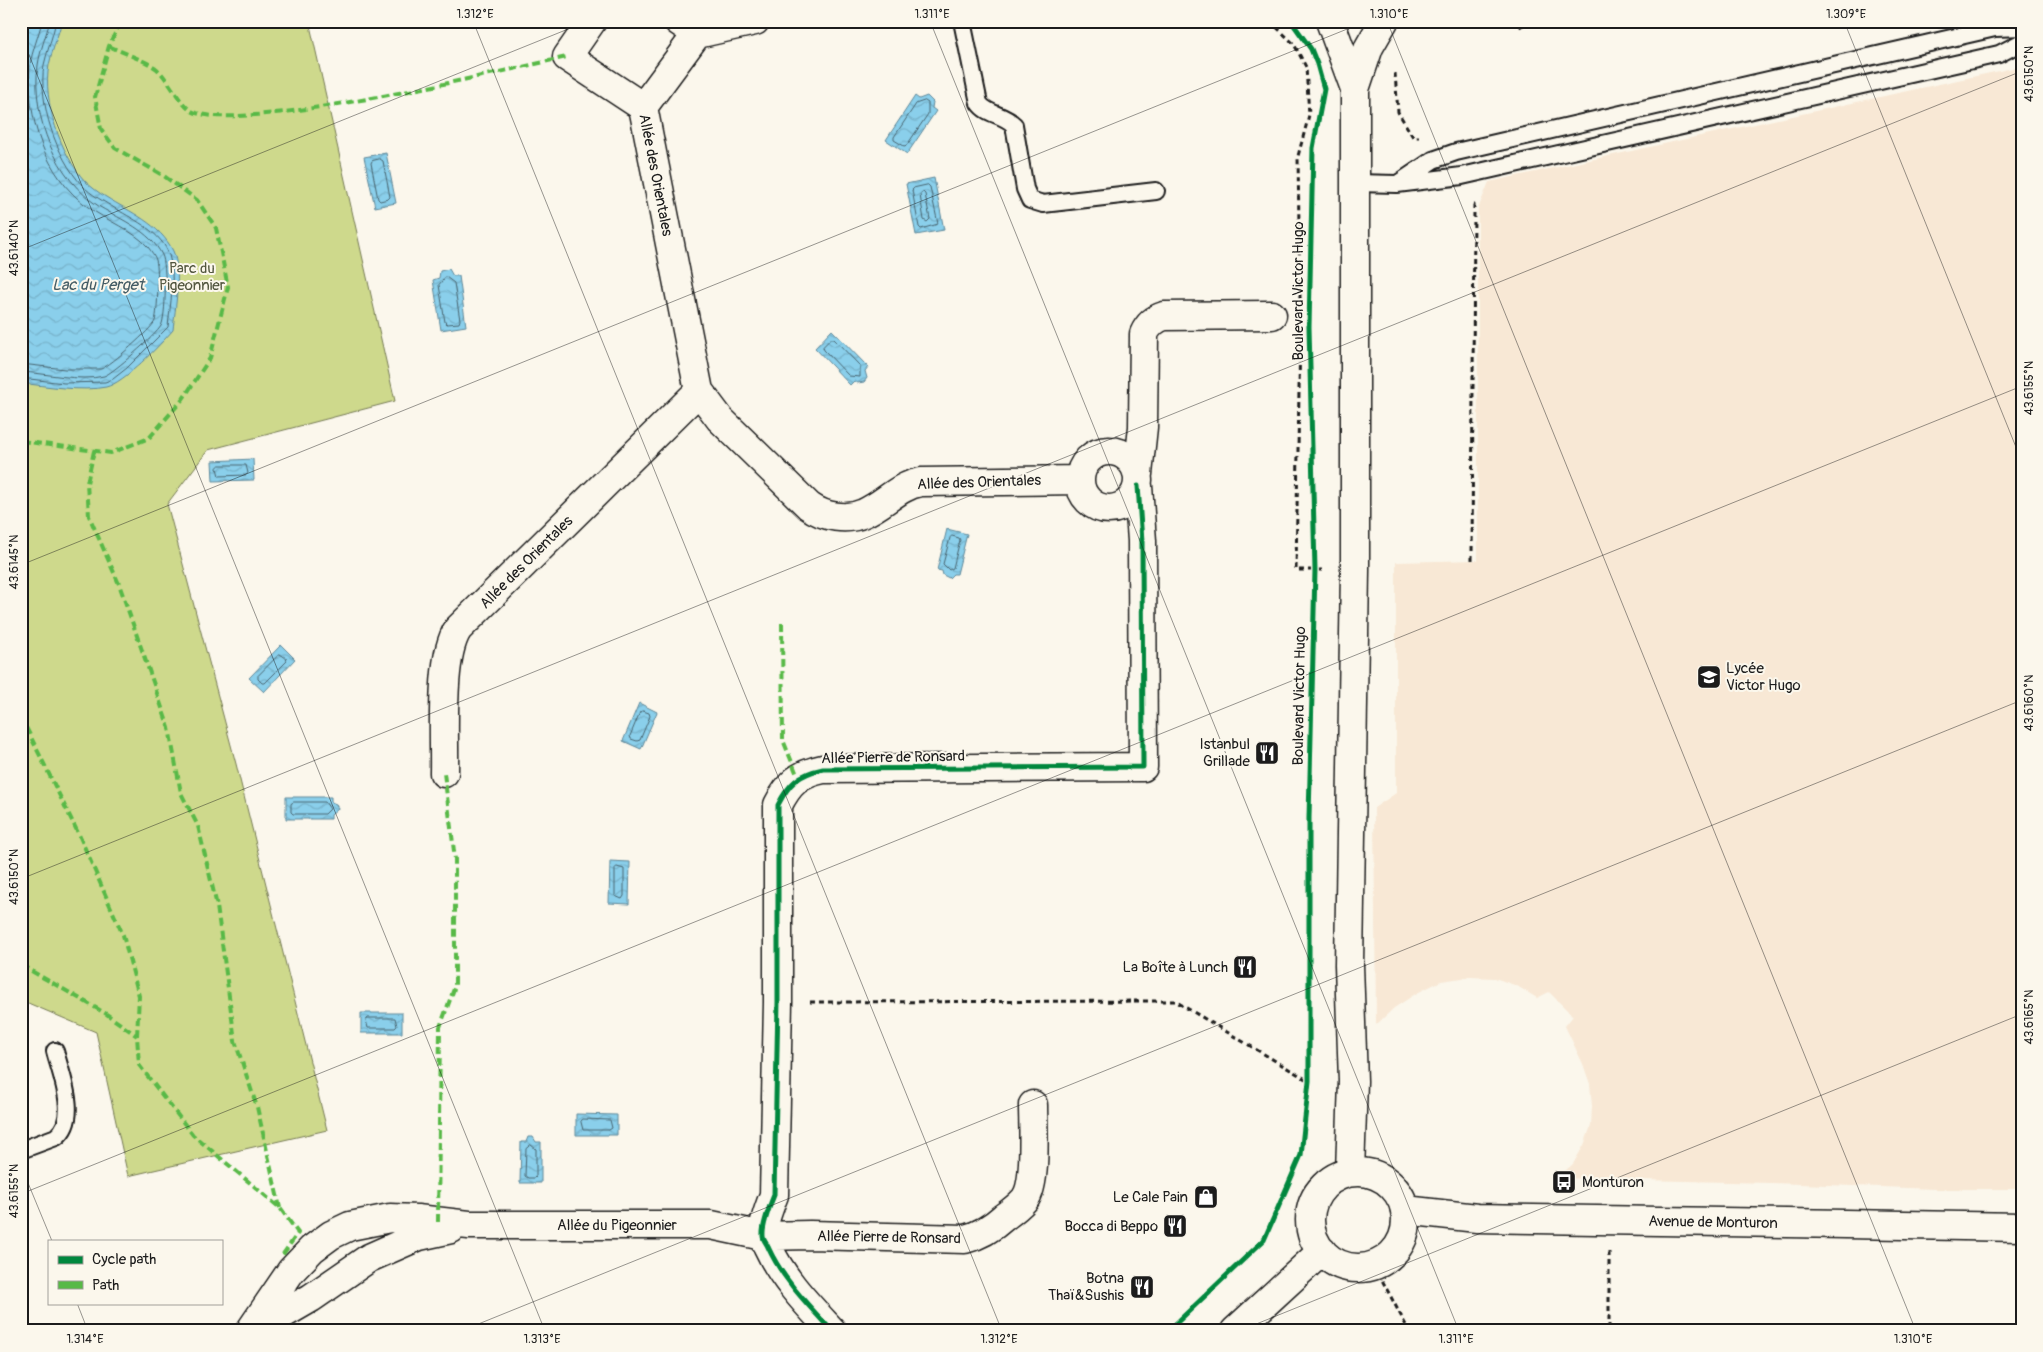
<svg xmlns="http://www.w3.org/2000/svg" width="2043" height="1352" font-family="Pangolin,sans-serif">
<defs>
<pattern id="water-waves" width="16" height="10" patternUnits="userSpaceOnUse" patternTransform="scale(1.25)"><rect width="16" height="10" fill="#8acfeb"/><path d="M0 5q4-4 8 0t8 0" fill="none" stroke="#76b1c9"/></pattern>
</defs>
<rect width="100%" height="100%" fill="#fbf7ec"/>
<filter id="ink" filterUnits="userSpaceOnUse"><feTurbulence type="fractalNoise" baseFrequency=".02" numOctaves="2"/><feDisplacementMap in="SourceGraphic" scale="10" xChannelSelector="R" yChannelSelector="G"/><feConvolveMatrix kernelMatrix="1 2 1 2 8 2 1 2 1" color-interpolation-filters="sRGB"/></filter>
<g filter="url(#ink)">
<!-- built -->
<path fill="#f8e8d5" d="M 2022,66 L 2022,1189 L 1935,1189 L 1771,1183 L 1557,1178 L 1573,1164 L 1584,1145 L 1591,1126 L 1592,1106 L 1590,1084 L 1583,1064 L 1565,1026 L 1573,1016 L 1549,992 L 1537,998 L 1517,986 L 1495,978 L 1469,977 L 1441,981 L 1417,993 L 1394,1008 L 1376,1025 L 1374,808 L 1396,793 L 1396,562 L 1478,560 L 1478,209 L 1489,182 Z"/>
<!-- park -->
<path fill="#ced98c" stroke="#757a54" d="M 21,21 L 309,21 L 395,401 L 208,450 L 167,504 L 236,764 L 327,1130 L 128,1176 L 96,1032 L 21,1000 Z"/>
<!-- water -->
<path fill="url(#water-waves)" stroke="#5e8798" d="M 21,21 L 62,21 C 58,36 52,50 49,65 C 42,101 61,155 85,181 C 91,187 99,193 106,197 C 130,212 160,224 173,251 C 182,271 175,309 173,330 C 160,345 124,383 106,387 C 82,392 45,386 21,383 Z
M 915,96 L 919,99 L 927,96 L 933,102 L 932,108 L 936,111 L 907,154 L 886,140 Z
M 386,153 L 396,203 L 375,207 L 364,157 Z
M 934,178 L 944,230 L 916,235 L 906,184 Z
M 449,269 L 453,276 L 459,276 L 466,326 L 441,330 L 433,280 L 439,278 L 440,271 Z
M 832,330 L 868,367 L 865,371 L 867,378 L 864,382 L 858,383 L 854,381 L 850,385 L 815,348 Z
M 253,459 L 254,480 L 213,481 L 212,461 Z
M 947,529 L 967,534 L 957,574 L 953,574 L 949,578 L 943,575 L 942,571 L 937,570 Z
M 281,645 L 295,659 L 264,692 L 249,678 Z
M 639,703 L 657,712 L 641,749 L 623,741 Z
M 286,797 L 331,797 L 331,802 L 336,804 L 338,809 L 331,815 L 331,819 L 286,819 Z
M 610,861 L 630,862 L 629,904 L 609,903 Z
M 361,1013 L 402,1013 L 402,1033 L 361,1033 Z
M 576,1114 L 617,1115 L 617,1135 L 576,1135 Z
M 528,1137 L 533,1137 L 536,1142 L 541,1142 L 541,1183 L 520,1183 L 521,1142 L 526,1142 Z"/>
<g fill="none" stroke-linecap="round" stroke-linejoin="round">
<!-- shore -->
<path stroke="#48646f" stroke-width="1" d="M 925,101 L 928,103 L 928,114 L 907,145 L 904,146 L 894,140 L 894,137 L 916,104 Z
M 380,159 L 383,161 L 390,197 L 388,199 L 380,201 L 378,199 L 371,163 L 372,161 Z
M 928,185 L 930,187 L 938,224 L 921,229 L 919,227 L 912,190 L 914,188 Z
M 923,192 L 925,194 L 930,219 L 927,222 L 924,220 L 920,195 Z
M 446,277 L 454,283 L 460,320 L 459,323 L 447,324 L 445,322 L 439,285 Z
M 831,339 L 834,339 L 860,366 L 860,377 L 849,376 L 824,350 L 823,347 Z
M 21,364 L 65,369 L 101,369 C 111,365 152,329 155,321 C 158,310 159,271 156,260 C 155,256 151,251 148,247 C 135,231 105,220 88,207 C 45,176 26,117 30,65 C 32,51 39,35 42,21
M 21,372 C 46,373 80,382 104,376 C 113,373 156,335 161,326 C 166,318 167,264 162,255 C 150,231 122,220 100,207 C 56,179 31,117 38,65 C 40,51 46,35 50,21
M 21,378 L 64,383 L 105,382 L 113,379 L 127,368 L 168,327 C 170,305 176,277 169,255 C 162,233 135,220 116,209 C 105,202 91,195 82,185 C 56,157 38,103 44,65 C 47,51 53,36 56,21
M 220,465 L 246,465 L 248,473 L 246,475 L 219,476 L 217,468 Z
M 952,536 L 959,538 L 960,540 L 953,568 L 949,570 L 943,564 L 950,538 Z
M 280,654 L 286,658 L 287,661 L 265,683 L 262,683 L 258,679 L 258,676 Z
M 643,711 L 649,713 L 650,716 L 640,740 L 637,741 L 631,739 L 630,736 L 640,712 Z
M 294,802 L 325,802 L 330,809 L 325,814 L 293,814 L 291,812 L 291,804 Z
M 617,867 L 624,869 L 624,896 L 622,899 L 615,896 L 615,869 Z
M 369,1018 L 395,1018 L 397,1026 L 395,1028 L 368,1028 L 366,1020 Z
M 583,1119 L 610,1120 L 612,1128 L 609,1130 L 583,1130 L 581,1122 Z
M 531,1145 L 536,1149 L 536,1176 L 534,1178 L 528,1178 L 525,1176 L 526,1149 Z"/>
<defs>
<path id="lane" d="M 962,21 L 979,103 C 987,115 1004,114 1014,125 L 1025,189 L 1030,200 L 1043,204 L 1156,191
M 1356,183 L 1397,184 L 1462,176 L 1999,54 L 2022,42
M 1399,183 L 1433,160 L 1456,152 L 1995,28 L 2022,27
M 21,1150 L 56,1137 C 80,1119 61,1075 55,1051"/>
<path id="street" d="M 592,21 L 567,57 L 643,107 L 697,34
M 678,21 L 697,34
M 697,34 L 755,21
M 699,391 L 720,419 L 809,506 C 824,517 847,521 864,513 C 885,504 898,486 921,482 L 1080,480
M1080 480a29 29 0 1 1 58 0a29 29 0 1 1-58 0Z
M 1138,474 L 1143,427 L 1144,334 C 1148,325 1154,319 1164,316 L 1272,315
M 444,773 C 445,737 439,658 458,629 L 699,391 L 643,107
M 1405,1210 L 1477,1218 L 2022,1227
M 250,1331 L 291,1271 L 312,1249 L 331,1235 L 350,1226 L 390,1218 L 417,1219 L 469,1225 L 711,1225 L 763,1236 L 810,1235 L 965,1239 C 981,1235 992,1228 1004,1217 C 1011,1212 1019,1206 1025,1199 C 1037,1183 1033,1127 1033,1105
M 254,1331 L 311,1298 L 369,1258 L 419,1236 L 451,1229
M 832,1331 C 808,1305 783,1280 768,1247 C 767,1244 763,1240 763,1236 C 762,1225 770,1205 774,1195 L 778,1002 L 778,805 C 789,783 799,774 823,769 L 1143,767 L 1142,541 L 1138,486"/>
<path id="secondary" d="M 1330,21 L 1355,89
M1310 1220a48 48 0 1 1 96 0a48 48 0 1 1-96 0Z
M 1350,1172 L 1353,1081 L 1349,965 L 1355,570 L 1355,89 L 1369,47 L 1384,21
M 1235,1331 L 1322,1251"/>
</defs>
<!-- lane casing -->
<use href="#lane" stroke="#1c1c1c" stroke-width="20"/>
<!-- street casing -->
<use href="#street" stroke="#1c1c1c" stroke-width="31"/>
<!-- secondary casing -->
<use href="#secondary" stroke="#1c1c1c" stroke-width="31"/>
<!-- path -->
<path stroke="#1c1c1c" stroke-width="3" stroke-dasharray="5 4" stroke-linecap="butt" d="M 1270,21 L 1294,44 L 1306,67 L 1309,115 L 1298,156 L 1300,299
M 1516,21 L 1518,28 L 1529,21
M 1395,73 L 1398,112 L 1413,137 L 1419,137
M 1300,330 L 1296,570 L 1322,570
M 1472,560 L 1474,205 L 1472,202
M 810,1002 L 1175,1001 L 1309,1081
M 1609,1252 L 1609,1331
M 1374,1265 L 1409,1331"/>
<!-- lane -->
<use href="#lane" stroke="#fbf7ec" stroke-width="16"/>
<!-- street -->
<use href="#street" stroke="#fbf7ec" stroke-width="28"/>
<!-- secondary -->
<use href="#secondary" stroke="#fbf7ec" stroke-width="28"/>
<!-- quiet -->
<path stroke="#58b947" stroke-width="4" stroke-dasharray="8 4" stroke-linecap="butt" d="M 109,46 C 121,52 147,61 157,69 C 168,79 179,102 190,110 C 229,137 510,69 567,57
M 21,441 L 111,453 L 149,438 L 183,399 L 210,358 L 228,287 L 216,228 L 197,200 L 164,176 L 115,148 L 101,129 L 95,97 L 109,46 L 121,21
M 94,451 L 87,483 L 89,516 L 119,584 L 169,728 L 181,793 L 198,826 L 217,906 L 235,1041 L 257,1107 L 280,1208
M 782,623 L 783,740 L 798,777
M 21,717 L 80,837 L 123,935 L 139,996 L 137,1036 L 139,1065 L 193,1135 L 280,1208 L 298,1233 L 281,1257
M 21,965 L 105,1013 L 137,1036
M 438,1222 L 440,1027 L 455,986 L 455,859 L 444,773"/>
<defs>
<path id="cycleway" d="M 832,1331 C 808,1305 783,1280 768,1247 C 767,1244 763,1240 763,1236 C 762,1225 770,1205 774,1195 L 778,1002 L 778,805 C 789,783 799,774 823,769 L 1143,767 L 1142,541 L 1138,486
M 1168,1331 L 1264,1240 L 1301,1155 L 1309,1081 L 1309,818 L 1315,570 L 1309,327 L 1313,148 L 1324,89 L 1317,64 L 1311,49 L 1291,21"/>
</defs>
<!-- cycleway casing -->
<use href="#cycleway" stroke="#fbf7ec" stroke-width="8"/>
<!-- cycleway -->
<use href="#cycleway" stroke="#00873e" stroke-width="5"/>
</g>
</g>
<!-- ticks -->
<path fill="none" stroke="#1c1c1c" stroke-width="1" stroke-opacity="0.45" d="M 473,21 L 1002,1331M 930,21 L 1459,1331M 1387,21 L 1916,1331M 1844,21 L 2022,462M 21,35 L 545,1331M 21,250 L 588,21M 21,565 L 1367,21M 21,879 L 2022,71M 21,1166 L 52,1241M 21,1194 L 2022,386M 77,1303 L 88,1331M 461,1331 L 2022,700M 1239,1331 L 2022,1014M 2017,1331 L 2022,1329"/>
<!-- icons -->
<defs>
<symbol id="school-square" viewBox="-11 -11 22 22"><rect x="-9" y="-9" width="18" height="18" rx="4" fill="#1c1c1c" stroke="#fbf7ec"/><path d="M0-5L7-2L0 1L-7-2ZM-4 1L0 2.5L4 1V4Q0 6-4 4Z" fill="#fff"/></symbol>
<symbol id="restaurant-square" viewBox="-11 -11 22 22"><rect x="-9" y="-9" width="18" height="18" rx="4" fill="#1c1c1c" stroke="#fbf7ec"/><path d="M-5-6h1v4h1v-4h1v4h1v-4h1v5L-1.5 .5V6h-2V.5L-5-1ZM5-6V6H3V1.5H1.5Q1.5-4 5-6Z" fill="#fff"/></symbol>
<symbol id="bus-square" viewBox="-11 -11 22 22"><rect x="-9" y="-9" width="18" height="18" rx="4" fill="#1c1c1c" stroke="#fbf7ec"/><path d="M-5-6H5V4H4V6H2V4H-2V6H-4V4H-5ZM-3.5-4V0h7V-4ZM-3.5 1.2v1.5H-2V1.2ZM2 1.2v1.5H3.5V1.2Z" fill="#fff"/></symbol>
<symbol id="shop-square" viewBox="-11 -11 22 22"><rect x="-9" y="-9" width="18" height="18" rx="4" fill="#1c1c1c" stroke="#fbf7ec"/><path d="M-5-2.5h2.3a2.7 3.5 0 0 1 5.4 0H5L5.5 6h-11ZM-1.5-2.5h3a1.5 2.3 0 0 0-3 0Z" fill="#fff"/></symbol>
</defs>
<g fill-rule="evenodd">
<use href="#school-square" x="1695" y="663" width="28" height="28"/>
<use href="#restaurant-square" x="1253" y="739" width="28" height="28"/>
<use href="#restaurant-square" x="1231" y="953" width="28" height="28"/>
<use href="#bus-square" x="1550" y="1168" width="28" height="28"/>
<use href="#shop-square" x="1192" y="1183" width="28" height="28"/>
<use href="#restaurant-square" x="1161" y="1212" width="28" height="28"/>
<use href="#restaurant-square" x="1128" y="1273" width="28" height="28"/>
</g>
<g text-anchor="middle" stroke-width="4" stroke-linejoin="round" paint-order="stroke">
<!-- street labels -->
<g font-size="15" fill="#1c1c1c" stroke="#fbf7ec">
<text transform="translate(656 175) rotate(79)" y="5">Allée des Orientales</text>
<text transform="translate(1298 291) rotate(-90)" y="5">Boulevard Victor Hugo</text>
<text transform="translate(979 482) rotate(-2)" y="5">Allée des Orientales</text>
<text transform="translate(526 562) rotate(-45)" y="5">Allée des Orientales</text>
<text transform="translate(1299 696) rotate(-89)" y="5">Boulevard Victor Hugo</text>
<text transform="translate(893 757) rotate(-1)" y="5">Allée Pierre de Ronsard</text>
<text transform="translate(1713 1222) rotate(1)" y="5">Avenue de Monturon</text>
<text x="617" y="1230">Allée du Pigeonnier</text>
<text transform="translate(889 1237) rotate(1)" y="5">Allée Pierre de Ronsard</text>
</g>
<!-- park labels -->
<g font-size="15" fill="#51553e" stroke="#fbf7ec">
<text x="192" y="273">Parc du<tspan x="192" dy="17">Pigeonnier</tspan></text>
</g>
<!-- poi labels -->
<g font-size="15" fill="#1c1c1c" stroke="#fbf7ec" text-anchor="end">
<text x="1726" y="673" text-anchor="start">Lycée<tspan x="1726" dy="17">Victor Hugo</tspan></text>
<text x="1250" y="749">Istanbul<tspan x="1250" dy="17">Grillade</tspan></text>
<text x="1228" y="972">La Boîte à Lunch</text>
<text x="1582" y="1187" text-anchor="start">Monturon</text>
<text x="1188" y="1202">Le Cale Pain</text>
<text x="1158" y="1231">Bocca di Beppo</text>
<text x="1124" y="1283">Botna<tspan x="1124" dy="17">Thaï&amp;Sushis</tspan></text>
</g>
<!-- water labels -->
<g font-size="16" font-style="italic" fill="#425b64" stroke="#fbf7ec">
<text x="98" y="290">Lac du Perget</text>
</g>
</g>
<!-- margin -->
<rect width="2043" height="1352" fill="none" stroke="#fbf7ec" stroke-width="55"/>
<!-- legend -->
<rect x="48" y="1240" width="175" height="65" fill="#fbf7ec" stroke="#a29f99"/>
<rect x="58" y="1256" width="25" height="8" fill="#00873e" stroke="#a29f99"/>
<text x="92" y="1264" font-size="15" fill="#1c1c1c">Cycle path</text>
<rect x="58" y="1281" width="25" height="8" fill="#58b947" stroke="#a29f99"/>
<text x="92" y="1290" font-size="15" fill="#1c1c1c">Path</text>
<rect x="28" y="28" width="1988" height="1296" fill="none" stroke="#1c1c1c" stroke-width="2"/>
<g font-size="12" text-anchor="middle" fill="#1c1c1c">
<text x="475" y="18">1.312°E</text>
<text x="932" y="18">1.311°E</text>
<text x="1389" y="18">1.310°E</text>
<text x="1846" y="18">1.309°E</text>
<text transform="translate(2029 74) rotate(-90)" y="4">43.6150°N</text>
<text transform="translate(14 248) rotate(-90)" y="4">43.6140°N</text>
<text transform="translate(2029 388) rotate(-90)" y="4">43.6155°N</text>
<text transform="translate(14 562) rotate(-90)" y="4">43.6145°N</text>
<text transform="translate(2029 703) rotate(-90)" y="4">43.6160°N</text>
<text transform="translate(14 877) rotate(-90)" y="4">43.6150°N</text>
<text transform="translate(2029 1017) rotate(-90)" y="4">43.6165°N</text>
<text transform="translate(14 1191) rotate(-90)" y="4">43.6155°N</text>
<text x="85" y="1343">1.314°E</text>
<text x="542" y="1343">1.313°E</text>
<text x="999" y="1343">1.312°E</text>
<text x="1456" y="1343">1.311°E</text>
<text x="1913" y="1343">1.310°E</text>
</g>
</svg>
